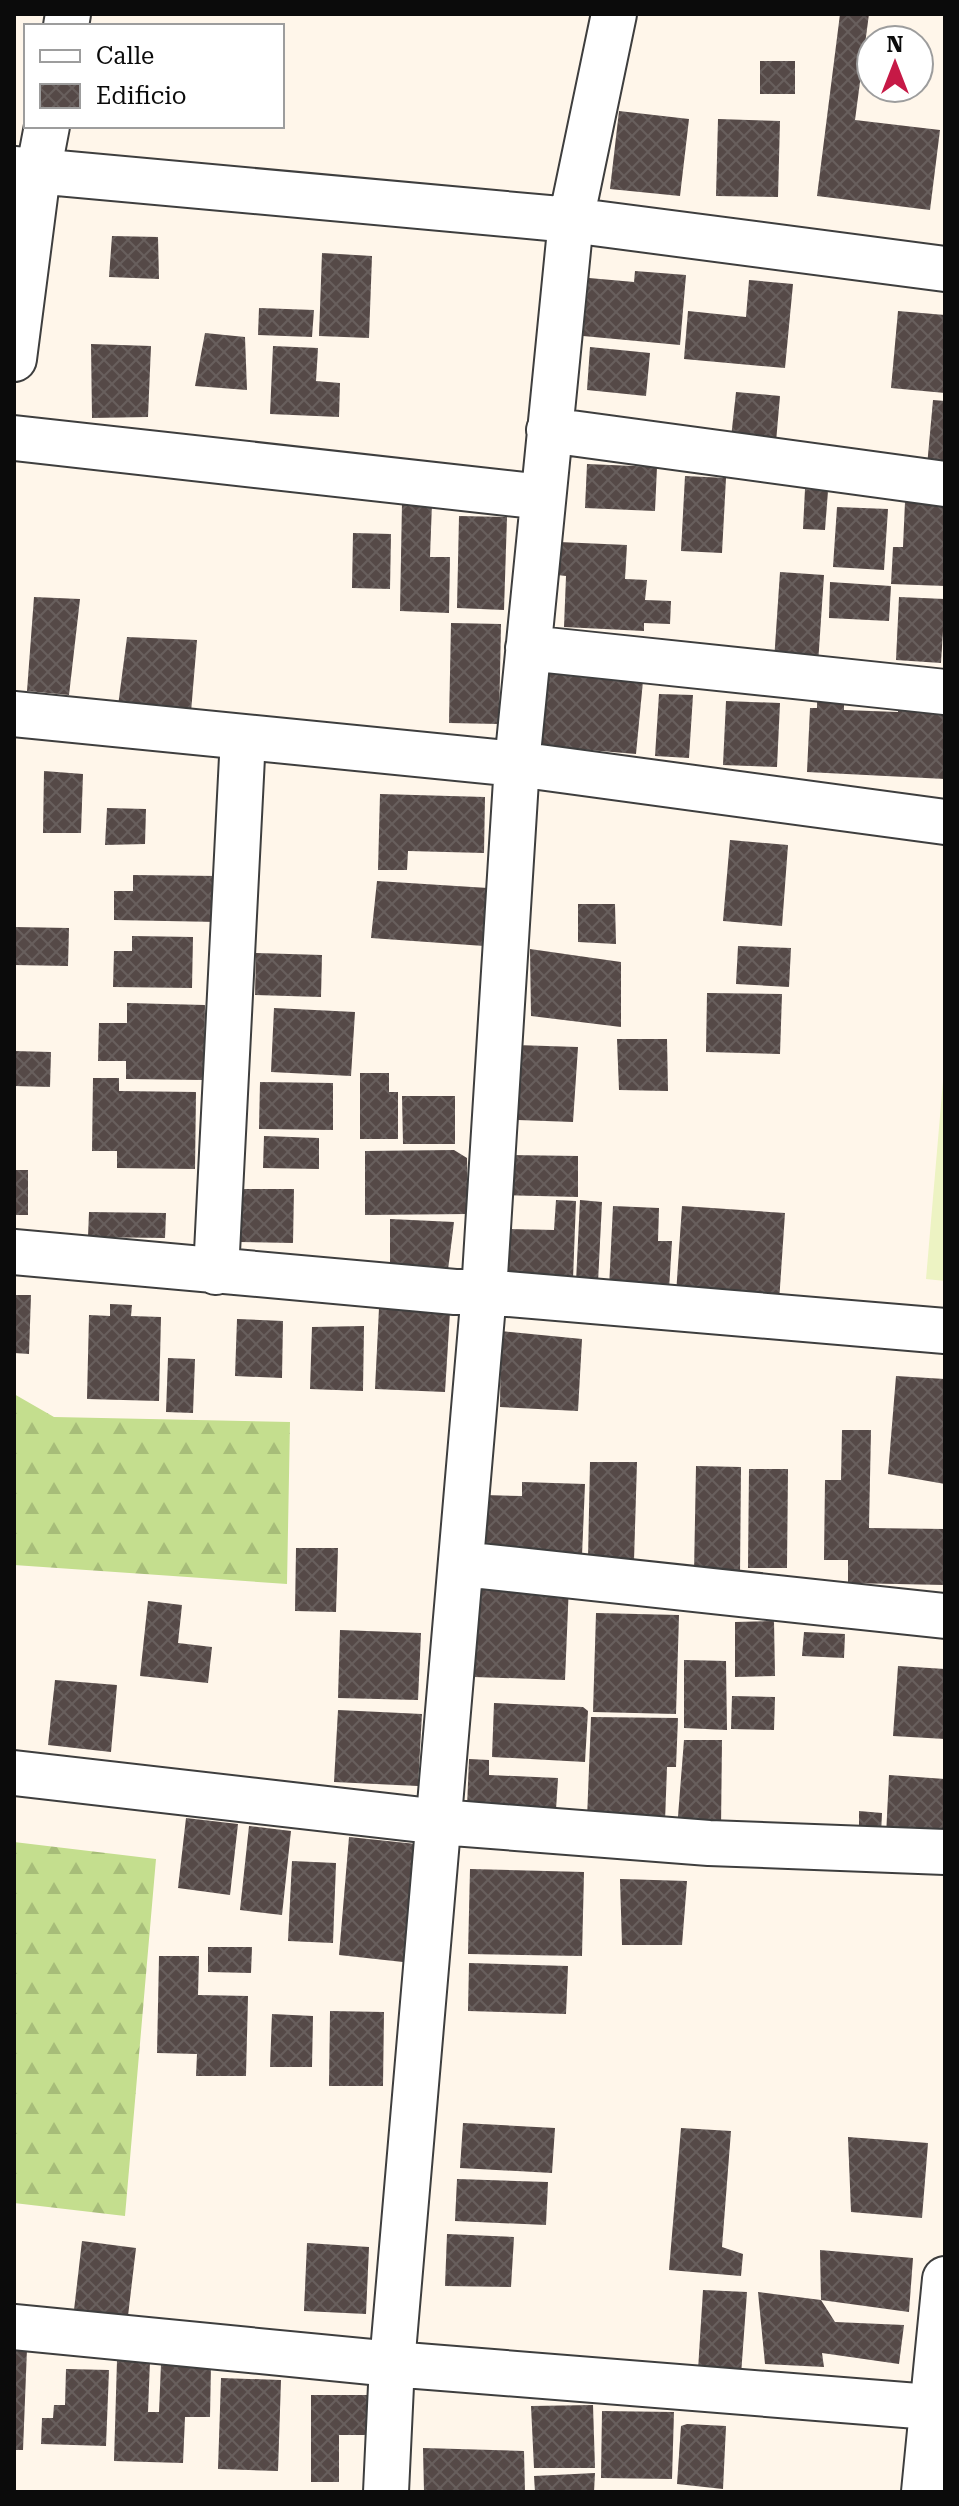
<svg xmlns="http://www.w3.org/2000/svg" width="959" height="2506" font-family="'Roboto Serif',serif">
<defs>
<pattern id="forest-firs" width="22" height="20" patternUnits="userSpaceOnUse" patternTransform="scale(2)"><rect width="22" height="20" fill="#c4de8e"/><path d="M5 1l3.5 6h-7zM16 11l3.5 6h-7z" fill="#a7bd79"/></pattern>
<pattern id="building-cross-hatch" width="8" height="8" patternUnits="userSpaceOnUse" patternTransform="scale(2)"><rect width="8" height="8" fill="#554947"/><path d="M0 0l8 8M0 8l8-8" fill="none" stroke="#685f5d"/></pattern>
</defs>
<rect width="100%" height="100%" fill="#fff6ea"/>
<!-- forest -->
<path fill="url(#forest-firs)" d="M 14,1394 L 54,1417 L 290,1422 L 287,1584 L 14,1565 Z
M 14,1842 L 156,1859 L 125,2216 L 14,2203 Z"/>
<!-- pitch -->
<path fill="#edf3c3" d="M 945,1058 L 945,1281 L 926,1279 Z"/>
<!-- building -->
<path fill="url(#building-cross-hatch)" d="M 840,14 L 869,14 L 855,120 L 940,130 L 930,210 L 817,196 Z
M 760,61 L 795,61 L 795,94 L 760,94 Z
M 619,111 L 689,119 L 680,196 L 610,189 Z
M 718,119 L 780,121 L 778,197 L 716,196 Z
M 112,236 L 158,237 L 159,279 L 109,277 Z
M 322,253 L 372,256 L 369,338 L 319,336 Z
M 635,271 L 686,275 L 680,345 L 583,336 L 589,278 L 634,282 Z
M 749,280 L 793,284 L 785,368 L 684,359 L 688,311 L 746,317 Z
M 259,308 L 314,310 L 312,337 L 258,335 Z
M 898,311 L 945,315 L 945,393 L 891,388 Z
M 205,333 L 245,337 L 247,390 L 195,386 Z
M 91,344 L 151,346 L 148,417 L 92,418 Z
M 273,346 L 318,348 L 316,381 L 340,383 L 339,417 L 270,414 Z
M 590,347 L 650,353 L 646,396 L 587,390 Z
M 736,392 L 780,396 L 776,442 L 731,438 Z
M 933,400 L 945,401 L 945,467 L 927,466 Z
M 587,464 L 657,467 L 655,511 L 585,508 Z
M 685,476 L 726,478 L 722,553 L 681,551 Z
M 805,489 L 828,491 L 825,530 L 803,529 Z
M 905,502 L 945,504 L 945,586 L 891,584 L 893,547 L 903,547 Z
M 402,503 L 432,503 L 430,557 L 450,557 L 449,613 L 400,611 Z
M 837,507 L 888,509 L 884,570 L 833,567 Z
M 459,516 L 507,517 L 504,610 L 457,608 Z
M 353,533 L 391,534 L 390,589 L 352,588 Z
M 559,542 L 627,545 L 625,579 L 647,580 L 645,600 L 671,601 L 670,624 L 644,623 L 644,631 L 564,627 L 566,576 L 557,575 Z
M 780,572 L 824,575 L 818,664 L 774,661 Z
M 830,582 L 891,586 L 889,621 L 829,618 Z
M 34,597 L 80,599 L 69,695 L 27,691 Z
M 899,597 L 945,599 L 941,663 L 896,660 Z
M 451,623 L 501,624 L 499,724 L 449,723 Z
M 127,637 L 197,640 L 191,712 L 118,706 Z
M 549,673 L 643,681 L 636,754 L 542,746 Z
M 659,694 L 693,695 L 689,758 L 655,756 Z
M 817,694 L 844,695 L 844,710 L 898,712 L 898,707 L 945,709 L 945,779 L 807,772 L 810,708 L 817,708 Z
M 726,701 L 780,703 L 777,767 L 723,765 Z
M 44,771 L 83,774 L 81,833 L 43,833 Z
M 380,794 L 485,797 L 484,853 L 408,851 L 407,870 L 378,870 Z
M 107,808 L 146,809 L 145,844 L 105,845 Z
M 730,840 L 788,845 L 782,926 L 723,921 Z
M 133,875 L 218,876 L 218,922 L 114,920 L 114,891 L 133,891 Z
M 377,881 L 488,888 L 484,946 L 371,938 Z
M 578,904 L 615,904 L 616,944 L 578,942 Z
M 14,927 L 69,928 L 68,966 L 14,965 Z
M 132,936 L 193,937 L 192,988 L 113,987 L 114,951 L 132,951 Z
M 738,946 L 791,948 L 789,987 L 736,984 Z
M 530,949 L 621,962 L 621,1027 L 531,1016 Z
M 256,953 L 322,955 L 321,997 L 255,995 Z
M 707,993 L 782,994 L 780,1054 L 706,1052 Z
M 127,1003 L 205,1005 L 204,1080 L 126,1079 L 126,1061 L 98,1061 L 99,1023 L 127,1023 Z
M 274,1008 L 355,1012 L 351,1076 L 271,1072 Z
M 617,1039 L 667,1039 L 668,1091 L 619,1090 Z
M 516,1045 L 578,1047 L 573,1122 L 518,1120 Z
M 14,1051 L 51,1052 L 50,1087 L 14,1086 Z
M 360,1073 L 389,1073 L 389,1092 L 398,1092 L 398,1139 L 360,1139 Z
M 93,1078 L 119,1078 L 119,1091 L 196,1092 L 195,1169 L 117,1168 L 117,1151 L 92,1151 Z
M 260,1082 L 333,1083 L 333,1130 L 259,1129 Z
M 402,1096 L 455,1096 L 455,1144 L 403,1144 Z
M 264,1136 L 319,1138 L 319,1169 L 263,1168 Z
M 454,1150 L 467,1158 L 468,1214 L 365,1215 L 365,1151 Z
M 502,1155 L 578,1156 L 578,1197 L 501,1195 Z
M 14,1170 L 28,1170 L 28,1215 L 14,1215 Z
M 240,1189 L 294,1189 L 293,1243 L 239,1242 Z
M 556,1200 L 576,1201 L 573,1279 L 502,1278 L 502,1229 L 554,1230 Z
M 580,1200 L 602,1202 L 598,1283 L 576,1282 Z
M 613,1206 L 659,1208 L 658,1241 L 672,1241 L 669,1290 L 609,1288 Z
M 682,1206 L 785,1213 L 779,1302 L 676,1294 Z
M 89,1212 L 166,1213 L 165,1238 L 88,1237 Z
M 390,1219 L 454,1222 L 448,1270 L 390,1267 Z
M 14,1295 L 31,1295 L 29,1354 L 14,1353 Z
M 110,1304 L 132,1305 L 131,1316 L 161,1317 L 159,1401 L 87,1399 L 89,1315 L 110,1316 Z
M 379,1308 L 450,1312 L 445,1392 L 375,1389 Z
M 237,1319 L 283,1321 L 282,1378 L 235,1376 Z
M 364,1326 L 363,1391 L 310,1389 L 312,1327 Z
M 501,1331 L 582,1339 L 578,1411 L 500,1407 Z
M 168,1358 L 195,1359 L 193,1413 L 166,1412 Z
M 896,1376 L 945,1379 L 945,1484 L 888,1474 Z
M 842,1430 L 871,1430 L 869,1528 L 945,1529 L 945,1585 L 848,1583 L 848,1560 L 824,1560 L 825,1480 L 841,1480 Z
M 590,1462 L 637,1462 L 634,1561 L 588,1559 Z
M 696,1466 L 741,1467 L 740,1574 L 694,1573 Z
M 749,1469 L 788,1469 L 787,1568 L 748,1568 Z
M 522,1482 L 585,1484 L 582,1556 L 482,1553 L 484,1495 L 522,1496 Z
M 296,1548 L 338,1548 L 336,1612 L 295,1611 Z
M 481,1584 L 569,1584 L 565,1680 L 474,1677 Z
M 148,1601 L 182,1605 L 178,1643 L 212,1647 L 208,1683 L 140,1676 Z
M 596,1613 L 679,1615 L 676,1714 L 593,1712 Z
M 774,1621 L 775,1676 L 735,1677 L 735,1622 Z
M 340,1630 L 421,1633 L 418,1700 L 338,1698 Z
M 804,1632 L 845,1634 L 844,1658 L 802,1656 Z
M 684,1660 L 726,1661 L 727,1730 L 684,1728 Z
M 898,1666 L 945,1669 L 945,1739 L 893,1736 Z
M 55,1680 L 117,1685 L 111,1752 L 48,1745 Z
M 732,1696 L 775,1697 L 774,1730 L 731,1729 Z
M 494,1703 L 583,1707 L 588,1711 L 585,1762 L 492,1757 Z
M 338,1710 L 422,1714 L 418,1786 L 334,1782 Z
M 591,1717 L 678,1718 L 676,1767 L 667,1767 L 665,1822 L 587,1819 Z
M 684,1740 L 722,1740 L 721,1829 L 677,1829 Z
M 469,1759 L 489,1760 L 489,1775 L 558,1778 L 556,1810 L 467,1807 Z
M 889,1775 L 945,1779 L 945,1840 L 886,1836 Z
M 859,1811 L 882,1813 L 881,1835 L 859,1833 Z
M 186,1818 L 238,1824 L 230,1895 L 178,1888 Z
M 249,1826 L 291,1831 L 282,1915 L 240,1910 Z
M 349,1837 L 416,1844 L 403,1962 L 339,1955 Z
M 292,1861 L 336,1863 L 333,1943 L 288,1941 Z
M 470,1869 L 584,1872 L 582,1956 L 468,1954 Z
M 620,1879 L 687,1881 L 682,1945 L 622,1945 Z
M 208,1947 L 252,1947 L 251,1973 L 208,1972 Z
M 159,1956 L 199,1956 L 198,1995 L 248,1996 L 246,2076 L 196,2076 L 197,2054 L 157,2053 Z
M 469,1963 L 568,1966 L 566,2014 L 468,2011 Z
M 330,2011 L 384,2012 L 383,2086 L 329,2086 Z
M 272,2014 L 313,2016 L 312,2067 L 270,2067 Z
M 463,2123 L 555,2128 L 552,2173 L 460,2168 Z
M 681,2128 L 731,2131 L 722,2247 L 743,2254 L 741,2276 L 669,2270 Z
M 848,2137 L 928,2143 L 922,2218 L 851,2212 Z
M 457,2179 L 548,2182 L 546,2225 L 455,2221 Z
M 447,2234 L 514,2237 L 511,2287 L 445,2286 Z
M 82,2241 L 136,2248 L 128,2316 L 74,2310 Z
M 307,2243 L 369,2247 L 366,2314 L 304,2311 Z
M 820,2250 L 913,2258 L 909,2312 L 821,2300 Z
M 703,2290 L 747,2292 L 741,2375 L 698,2370 Z
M 758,2292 L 821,2300 L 835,2322 L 904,2325 L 899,2364 L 822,2353 L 824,2367 L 765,2364 Z
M 14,2348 L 27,2349 L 23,2450 L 14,2450 Z
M 117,2360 L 150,2361 L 148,2412 L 159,2412 L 161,2364 L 211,2365 L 210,2417 L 185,2417 L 183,2463 L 114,2461 Z
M 66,2369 L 109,2370 L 106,2446 L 41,2444 L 42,2418 L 53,2418 L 54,2405 L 65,2405 Z
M 221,2378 L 281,2380 L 278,2471 L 218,2469 Z
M 311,2395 L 368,2395 L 368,2435 L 339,2435 L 339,2482 L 311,2482 Z
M 593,2405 L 595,2468 L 534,2468 L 531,2406 Z
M 602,2411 L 674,2412 L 672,2479 L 601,2478 Z
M 687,2424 L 726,2426 L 723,2489 L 677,2484 L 681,2426 Z
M 423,2448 L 524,2451 L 525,2492 L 424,2492 Z
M 595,2473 L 594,2492 L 535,2492 L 534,2476 Z"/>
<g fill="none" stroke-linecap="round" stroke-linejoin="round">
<defs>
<path id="street" d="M 66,26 L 68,14
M 14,169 L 571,220 L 945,269
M 14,359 L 38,173 L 47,126
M 549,430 L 945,484
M 14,438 L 543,497
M 528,648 L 945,692
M 14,714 L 517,764 L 945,822
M 14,1252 L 455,1292 L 484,1292 L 945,1331
M 216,1272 L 243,737
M 462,1564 L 945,1616
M 14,1773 L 440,1822 L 709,1843 L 945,1852
M 14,2327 L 392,2364 L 930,2407
M 386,2492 L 392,2364 L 484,1292 L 517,764 L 571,220 L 614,14
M 924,2492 L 945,2279"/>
</defs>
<!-- street casing -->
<use href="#street" stroke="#3e3e3e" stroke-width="48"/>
<!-- street -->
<use href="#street" stroke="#fff" stroke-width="44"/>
</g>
<!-- border -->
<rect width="959" height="2506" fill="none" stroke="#0b0b0b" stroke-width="32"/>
<!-- legend -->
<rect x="24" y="24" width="260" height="104" fill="#ffffff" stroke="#9d9d9d" stroke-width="2"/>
<rect x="40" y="50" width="40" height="12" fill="#ffffff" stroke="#9d9d9d" stroke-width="2"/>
<text x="96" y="64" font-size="24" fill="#0b0b0b">Calle</text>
<rect x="40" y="84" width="40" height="24" fill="url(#building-cross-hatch)" stroke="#9d9d9d" stroke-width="2"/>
<text x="96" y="104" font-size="24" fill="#0b0b0b">Edificio</text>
<!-- north arrow -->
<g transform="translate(895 64)"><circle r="38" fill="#ffffff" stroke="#9d9d9d" stroke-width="2"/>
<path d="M0-6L14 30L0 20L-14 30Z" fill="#c61946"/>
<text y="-12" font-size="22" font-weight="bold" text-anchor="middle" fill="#0b0b0b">N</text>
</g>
</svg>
